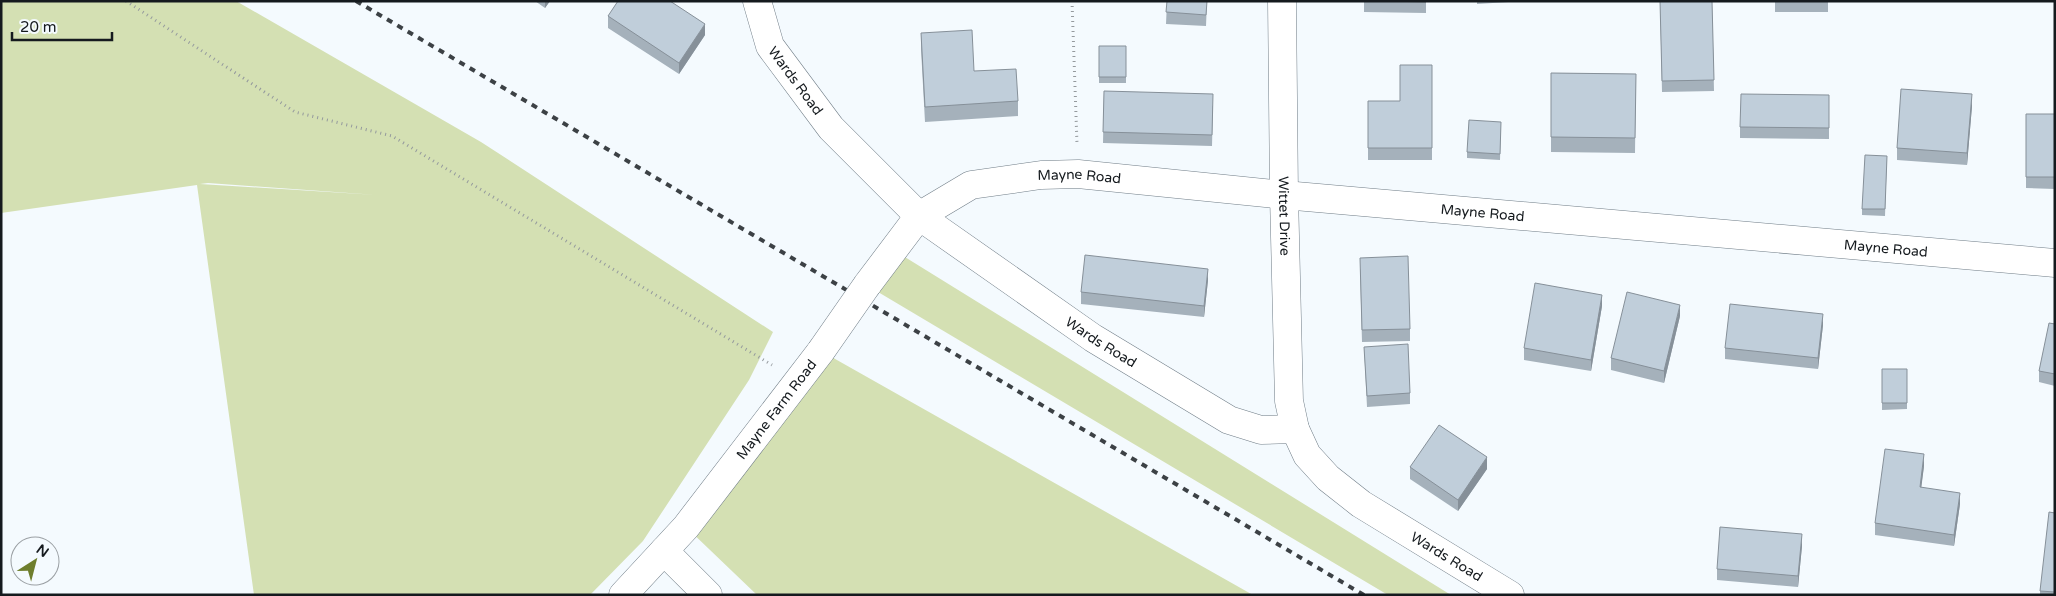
<svg xmlns="http://www.w3.org/2000/svg" width="2056" height="596" font-family="'Varela Round',sans-serif">
<rect width="100%" height="100%" fill="#f4fafe"/>
<!-- green -->
<path fill="#d4e0b3" fill-rule="evenodd" d="M 1,1 L 236,1 L 481,142 L 773,332 L 749,380 L 643,541 L 590,595 L 254,595 L 197,185 L 1,213 ZM 208,183 L 377,195 L 200,184 Z
M 900,254 L 1451,595 L 1388,595 L 873,289 Z
M 821,351 L 1253,595 L 757,595 L 686,527 Z"/>
<g fill="none" stroke-linecap="round" stroke-linejoin="round">
<defs>
<g id="minor">
<path id="s1" d="M 757,1 L 770,46 L 831,128 L 919,216 L 1093,338 L 1229,420 L 1261,430 L 1295,429"/>
<path id="s2" d="M 867,285 L 919,216 L 971,185 L 1041,175 L 1078,174 L 1284,195 L 2055,263"/>
<path d="M 664,551 L 708,595"/>
<path id="s3" d="M 623,595 L 686,527 L 821,351"/>
</g>
<g id="tertiary">
<path id="s4" d="M 1282,1 L 1284,195 L 1289,401 L 1295,429 L 1307,455 L 1328,478 L 1361,504 L 1510,595"/>
</g>
</defs>
<!-- minor casing -->
<use href="#minor" stroke="#707d87" stroke-width="29"/>
<!-- tertiary casing -->
<use href="#tertiary" stroke="#707d87" stroke-width="29"/>
<!-- path -->
<path stroke="#94999d" stroke-width="3" stroke-dasharray="1 4" stroke-linecap="butt" d="M 126,1 L 295,112 L 392,136 L 772,365
M 1072,1 L 1077,144"/>
<!-- minor -->
<use href="#minor" stroke="#fff" stroke-width="28"/>
<!-- tertiary -->
<use href="#tertiary" stroke="#fff" stroke-width="28"/>
<!-- rail -->
<path stroke="#3c4145" stroke-width="4" stroke-dasharray="6 6" stroke-linecap="butt" d="M 356,1 L 1364,595"/>
<defs>
<path id="minor-bridge" d="M 821,351 L 867,285"/>
</defs>
<!-- minor-bridge casing -->
<use href="#minor-bridge" stroke="#707d87" stroke-width="29" stroke-linecap="butt"/>
<!-- minor-bridge -->
<use href="#minor-bridge" stroke="#fff" stroke-width="28"/>
</g>
<!-- wall -->
<path fill="#a5b1bb" d="M 535,1 L 550,1 L 545,8 Z
M 1167,1 L 1207,1 L 1206,26 L 1166,24 Z
M 1364,1 L 1426,1 L 1426,13 L 1364,12 Z
M 1477,1 L 1524,1 L 1477,4 Z
M 1660,1 L 1712,1 L 1714,91 L 1662,92 Z
M 1775,1 L 1828,1 L 1828,12 L 1775,12 Z
M 608,16 L 705,35 L 679,74 L 608,28 Z
M 921,33 L 974,71 L 1018,101 L 1018,116 L 925,122 L 921,49 Z
M 1099,46 L 1126,46 L 1126,83 L 1099,83 Z
M 1432,65 L 1432,160 L 1368,160 L 1368,101 L 1400,101 Z
M 1551,73 L 1636,74 L 1635,153 L 1551,152 Z
M 1104,91 L 1213,106 L 1212,146 L 1103,143 Z
M 1829,95 L 1829,139 L 1740,138 L 1740,127 Z
M 1972,106 L 1967,165 L 1897,160 L 1897,148 Z
M 2026,114 L 2055,114 L 2055,189 L 2026,188 Z
M 1501,122 L 1500,160 L 1467,158 L 1467,152 Z
M 1887,156 L 1885,216 L 1862,215 L 1862,209 Z
M 1360,269 L 1410,329 L 1410,341 L 1362,342 Z
M 1208,280 L 1204,317 L 1081,304 L 1081,292 Z
M 1602,306 L 1591,371 L 1524,360 L 1524,348 Z
M 1680,316 L 1664,383 L 1611,370 L 1611,358 Z
M 2055,324 L 2055,386 L 2039,382 L 2039,371 Z
M 1823,325 L 1818,369 L 1725,359 L 1725,348 Z
M 1364,347 L 1410,393 L 1410,404 L 1367,407 Z
M 1882,369 L 1907,369 L 1907,409 L 1882,410 Z
M 1924,466 L 1921,487 L 1960,504 L 1954,546 L 1875,535 L 1875,523 Z
M 1410,467 L 1487,469 L 1458,511 L 1410,479 Z
M 2055,513 L 2055,595 L 2040,595 L 2040,591 Z
M 1802,546 L 1798,587 L 1717,580 L 1717,569 Z"/>
<!-- shaded-wall -->
<path fill="#869099" d="M 545,1 L 550,1 L 545,8 Z
M 705,24 L 705,35 L 679,74 L 679,63 Z
M 1972,94 L 1972,106 L 1967,165 L 1967,153 Z
M 1208,269 L 1208,280 L 1204,317 L 1204,306 Z
M 1602,295 L 1602,306 L 1591,371 L 1591,360 Z
M 1680,305 L 1680,316 L 1664,383 L 1664,371 Z
M 1823,314 L 1823,325 L 1818,369 L 1818,358 Z
M 1924,454 L 1924,466 L 1920,498 L 1920,487 Z
M 1487,457 L 1487,469 L 1458,511 L 1458,500 Z
M 1960,493 L 1960,504 L 1954,546 L 1954,535 Z
M 1802,534 L 1802,546 L 1798,587 L 1798,576 Z"/>
<!-- building -->
<path fill="#c0ceda" stroke="#869099" d="M 618,1 L 670,1 L 705,24 L 679,63 L 608,16 Z
M 1167,1 L 1207,1 L 1206,15 L 1166,12 Z
M 1388,1 L 1426,1 L 1426,2 Z
M 1660,1 L 1712,1 L 1714,80 L 1662,81 Z
M 972,30 L 974,71 L 1016,69 L 1018,101 L 925,107 L 921,33 Z
M 1099,46 L 1126,46 L 1126,77 L 1099,77 Z
M 1400,65 L 1432,65 L 1432,148 L 1368,148 L 1368,101 L 1400,101 Z
M 1551,73 L 1636,74 L 1635,138 L 1551,137 Z
M 1901,89 L 1972,94 L 1967,153 L 1897,148 Z
M 1104,91 L 1213,94 L 1212,135 L 1103,132 Z
M 1741,94 L 1829,95 L 1829,128 L 1740,127 Z
M 2026,114 L 2055,114 L 2055,177 L 2026,177 Z
M 1469,120 L 1501,122 L 1500,154 L 1467,152 Z
M 1865,155 L 1887,156 L 1885,209 L 1862,209 Z
M 1085,255 L 1208,269 L 1204,306 L 1081,292 Z
M 1408,256 L 1410,329 L 1362,330 L 1360,258 Z
M 1535,283 L 1602,295 L 1591,360 L 1524,348 Z
M 1627,292 L 1680,305 L 1664,371 L 1611,358 Z
M 1730,304 L 1823,314 L 1818,358 L 1725,348 Z
M 2049,323 L 2055,324 L 2055,374 L 2039,371 Z
M 1408,344 L 1410,393 L 1367,396 L 1364,347 Z
M 1882,369 L 1907,369 L 1907,403 L 1882,403 Z
M 1439,425 L 1487,457 L 1458,500 L 1410,467 Z
M 1885,449 L 1924,454 L 1920,487 L 1960,493 L 1954,535 L 1875,523 Z
M 2049,512 L 2055,513 L 2055,592 L 2040,591 Z
M 1720,527 L 1802,534 L 1798,576 L 1717,569 Z"/>
<g text-anchor="middle" stroke-width="4" stroke-linejoin="round" paint-order="stroke">
<!-- street labels -->
<g font-size="14" fill="#151a1e" stroke="#f4fafe">
<text dy="5" stroke="none"><textPath href="#s1" startOffset="90">Wards Road</textPath></text>
<text dy="5" stroke="none"><textPath href="#s2" startOffset="256">Mayne Road</textPath></text>
<text dy="5" stroke="none"><textPath href="#s2" startOffset="661">Mayne Road</textPath></text>
<text dy="5" stroke="none"><textPath href="#s4" startOffset="215">Wittet Drive</textPath></text>
<text dy="5" stroke="none"><textPath href="#s2" startOffset="1066">Mayne Road</textPath></text>
<text dy="5" stroke="none"><textPath href="#s1" startOffset="495">Wards Road</textPath></text>
<text dy="5" stroke="none"><textPath href="#s3" startOffset="241">Mayne Farm Road</textPath></text>
<text dy="5" stroke="none"><textPath href="#s4" startOffset="631">Wards Road</textPath></text>
</g>
</g>
<!-- border -->
<rect width="2056" height="596" fill="none" stroke="#151a1e" stroke-width="5"/>
<!-- north arrow -->
<g transform="translate(35 561) rotate(36)"><circle r="24" fill="#f4fafe" stroke="#9ba0a4"/>
<path d="M0-4L9 19L0 12L-9 19Z" fill="#6e7e2d"/>
<text y="-8" font-size="14" font-weight="bold" text-anchor="middle" fill="#151a1e">N</text>
</g>
<!-- scale -->
<path d="M12 32v8h100v-8" fill="none" stroke="#151a1e" stroke-width="2.5"/>
<text x="20" y="32" font-size="15" fill="#151a1e" stroke="#f4fafe" stroke-width="4" paint-order="stroke">20 m</text>
</svg>
